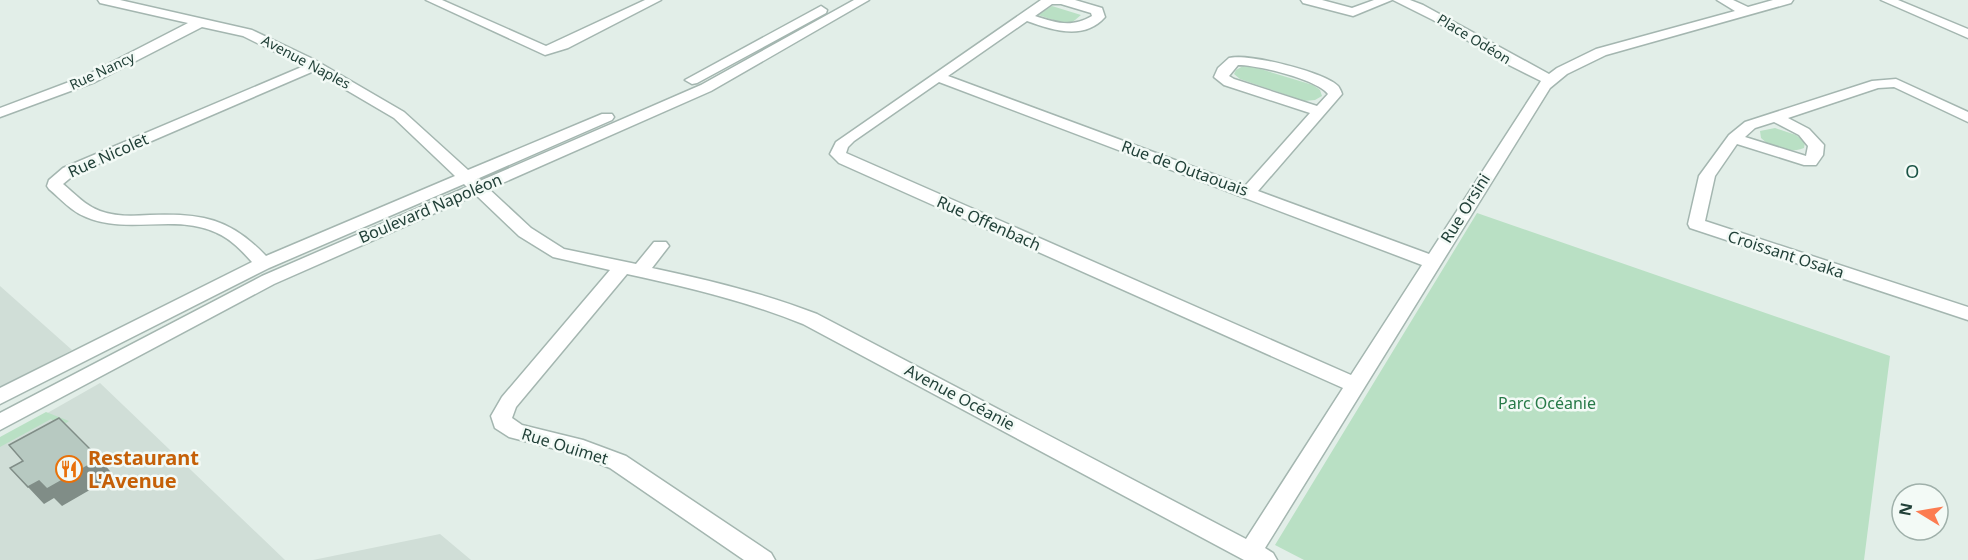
<svg xmlns="http://www.w3.org/2000/svg" width="1968" height="560" font-family="'Noto Sans',sans-serif">
<rect width="100%" height="100%" fill="#e2eee8"/>
<!-- built -->
<path fill="#d0ded7" d="M 0,286 L 72,350 L 0,388 Z
M 100,383 L 285,560 L 0,560 L 0,440 Z
M 440,534 L 471,560 L 313,560 L 411,540 Z"/>
<!-- green -->
<path fill="#b9e0c4" d="M 1052,6 L 1081,15 L 1069,25 L 1038,15 Z
M 1243,66 L 1254,67 L 1313,85 L 1320,90 L 1322,96 L 1315,100 L 1304,101 L 1240,79 L 1234,74 L 1236,70 Z
M 1775,128 L 1796,135 L 1805,142 L 1804,148 C 1790,154 1771,148 1761,138 L 1760,131 Z
M 1477,213 L 1890,356 L 1864,560 L 1304,560 L 1275,545 Z
M 46,412 L 69,421 L 60,427 L 51,419 L 0,447 L 0,437 Z"/>
<g fill="none" stroke-linecap="round" stroke-linejoin="round">
<defs>
<path id="minor" d="M 98,0 L 120,0 L 252,30 L 313,59 L 404,112 L 468,170 L 602,114 L 612,114 L 614,117 L 612,120 L 477,179 L 480,181 L 701,85 L 854,0 L 869,0 L 711,91 L 489,189 L 531,228 L 564,249 L 636,264 L 654,242 L 666,242 L 669,246 L 652,268 C 708,280 763,293 817,314 L 1246,539 L 1343,388 L 839,163 L 830,154 L 836,142 L 1041,0 L 1075,0 L 1102,8 L 1105,17 C 1084,41 1052,30 1027,21 L 948,76 L 1245,186 L 1310,113 L 1224,85 L 1214,77 L 1218,68 L 1229,58 C 1248,53 1324,72 1338,86 C 1339,87 1342,93 1342,94 L 1258,191 L 1429,254 L 1541,81 L 1507,64 L 1433,20 L 1393,0 L 1410,0 L 1423,5 L 1549,74 L 1557,68 L 1596,49 L 1735,11 L 1717,0 L 1733,0 L 1748,7 L 1773,0 L 1793,0 L 1791,3 L 1606,55 L 1567,74 L 1550,88 L 1265,548 L 1273,553 L 1277,560 L 1244,560 L 803,324 C 746,301 687,287 627,274 L 516,407 L 512,418 L 522,425 L 583,440 L 626,456 L 771,553 L 775,560 L 744,560 L 610,468 L 579,455 L 509,437 L 495,428 L 491,416 L 502,397 L 610,270 L 553,257 L 519,236 L 476,195 L 274,284 L 0,430 L 0,413 L 262,276 L 467,187 L 464,184 L 269,268 L 0,404 L 0,388 L 252,262 C 242,251 231,239 217,233 C 176,213 128,235 86,217 C 72,212 61,199 49,189 L 47,186 L 49,180 L 63,168 L 304,66 L 243,36 L 202,27 L 95,82 L 0,117 L 0,108 L 85,76 L 188,23 L 100,3 ZM 1052,4 L 1061,4 L 1091,13 L 1092,16 C 1072,28 1056,23 1035,16 ZM 1238,65 C 1257,65 1316,79 1328,94 L 1317,106 L 1234,79 L 1229,76 ZM 314,71 L 394,118 L 455,176 L 266,256 C 230,218 201,213 150,215 C 133,216 116,217 100,211 C 86,206 75,194 63,184 L 75,174 ZM 939,82 L 1422,265 L 1351,375 L 846,153 L 848,147 L 854,141 Z
M 426,0 L 442,0 L 546,46 L 645,0 L 661,0 L 568,48 L 545,55 Z
M 1301,0 L 1322,0 L 1352,8 L 1374,0 L 1392,0 L 1353,16 L 1303,3 Z
M 1881,0 L 1898,0 L 1968,29 L 1968,38 Z
M 821,6 L 827,10 L 826,13 L 697,83 L 692,84 L 685,80 Z
M 1896,79 L 1968,112 L 1968,122 L 1894,87 L 1878,88 L 1788,118 L 1809,129 L 1824,145 L 1823,155 L 1816,165 L 1804,165 L 1737,144 L 1715,176 L 1705,221 L 1968,307 L 1968,320 L 1690,228 L 1688,224 L 1699,176 L 1729,135 L 1745,122 L 1872,81 ZM 1774,122 L 1799,135 L 1808,146 L 1806,156 L 1745,137 L 1755,128 Z"/>
</defs>
<!-- minor casing -->
<use href="#minor" stroke="#a4b6b0" stroke-width="3"/>
<!-- minor -->
<use href="#minor" fill="#fff" fill-rule="evenodd"/>
</g>
<!-- shaded-wall -->
<path fill="#808d87" d="M 100,459 L 114,476 L 62,506 L 54,498 L 44,504 L 28,487 L 39,481 Z"/>
<!-- building -->
<path fill="#b7c9c1" stroke="#808d87" stroke-width="1.5" d="M 59,418 L 100,459 L 47,489 L 39,481 L 28,487 L 10,468 L 23,461 L 9,445 Z"/>
<!-- icons -->
<defs>
<symbol id="restaurant-ring" viewBox="-11 -11 22 22"><circle r="9.5" fill="#f3faf6" stroke="#e8710a" stroke-width="1.5"/><path d="M-5-6h1v4h1v-4h1v4h1v-4h1v5L-1.5 .5V6h-2V.5L-5-1ZM5-6V6H3V1.5H1.5Q1.5-4 5-6Z" fill="#e8710a"/></symbol>
</defs>
<g fill-rule="evenodd">
<use href="#restaurant-ring" x="54" y="454" width="30" height="30"/>
</g>
<g text-anchor="middle" stroke-width="5" stroke-linejoin="round" paint-order="stroke">
<!-- far-street labels -->
<g font-size="14" fill="#214038" stroke="#f3faf6">
<text transform="translate(1474 39) rotate(31)" y="5">Place Odéon</text>
<text transform="translate(306 62) rotate(28)" y="5">Avenue Naples</text>
<text transform="translate(102 71) rotate(-25)" y="5">Rue Nancy</text>
</g>
<!-- street labels -->
<g font-size="16" fill="#214038" stroke="#f3faf6">
<text transform="translate(108 155) rotate(-24)" y="6">Rue Nicolet</text>
<text transform="translate(1185 168) rotate(20)" y="6">Rue de Outaouais</text>
<text transform="translate(430 208) rotate(-23)" y="6">Boulevard Napoléon</text>
<text transform="translate(1465 208) rotate(-58)" y="6">Rue Orsini</text>
<text transform="translate(989 223) rotate(24)" y="6">Rue Offenbach</text>
<text transform="translate(1786 254) rotate(18)" y="6">Croissant Osaka</text>
<text transform="translate(960 397) rotate(28)" y="6">Avenue Océanie</text>
<text transform="translate(565 446) rotate(17)" y="6">Rue Ouimet</text>
</g>
<!-- park labels -->
<g font-size="16" fill="#277a48" stroke="#f3faf6">
<text x="1547" y="409">Parc Océanie</text>
</g>
<!-- neighbourhood labels -->
<g font-size="18" letter-spacing="1.5" fill="#1b5446" stroke="#f3faf6">
<text x="1913" y="178">O</text>
</g>
<!-- near-food labels -->
<g font-size="20" font-weight="bold" fill="#c56008" stroke="#f3faf6" text-anchor="start">
<text x="88" y="465">Restaurant<tspan x="88" dy="23">L'Avenue</tspan></text>
</g>
</g>
<!-- north arrow -->
<g transform="translate(1920 512) rotate(281)"><circle r="28" fill="#f3faf6" stroke="#9fb0aa" stroke-width="1.5"/>
<path d="M0-4.5L10 22L0 15L-10 22Z" fill="#fc7c51"/>
<text y="-9" font-size="16" font-weight="bold" text-anchor="middle" fill="#214038">N</text>
</g>
</svg>
